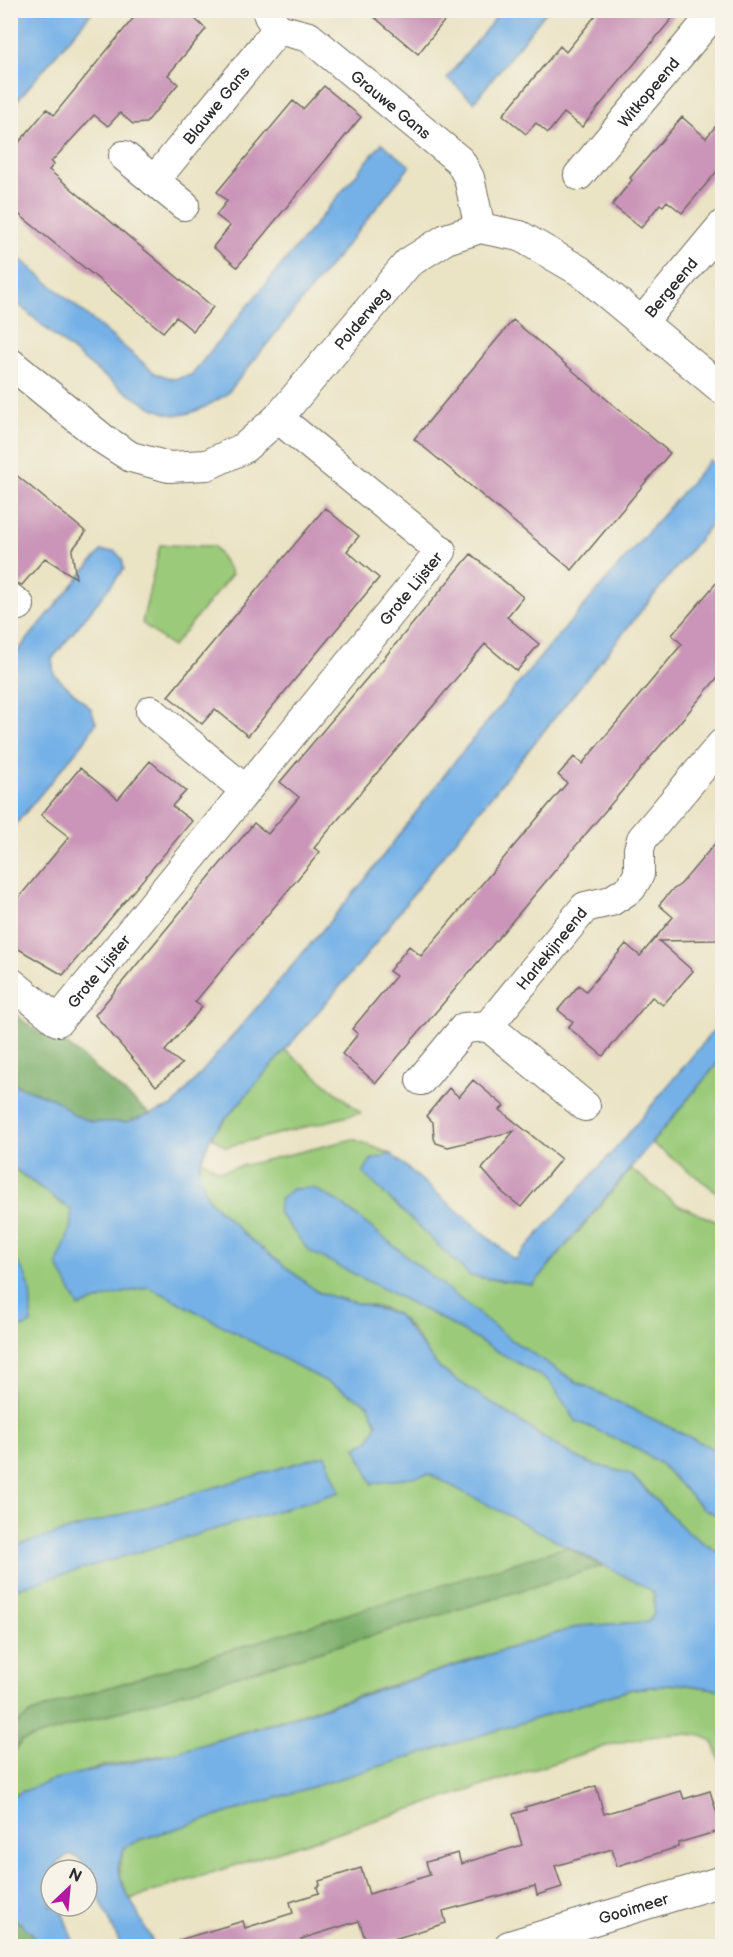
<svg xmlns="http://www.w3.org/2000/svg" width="733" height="1957" font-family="'Balsamiq Sans',sans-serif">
<rect width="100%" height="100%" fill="#f7f3e8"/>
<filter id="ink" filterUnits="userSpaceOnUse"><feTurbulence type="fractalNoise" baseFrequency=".0167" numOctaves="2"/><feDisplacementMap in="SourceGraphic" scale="12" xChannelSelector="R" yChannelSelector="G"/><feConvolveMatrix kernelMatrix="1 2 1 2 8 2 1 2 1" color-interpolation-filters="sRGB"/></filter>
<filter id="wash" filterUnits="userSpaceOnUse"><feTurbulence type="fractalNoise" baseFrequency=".008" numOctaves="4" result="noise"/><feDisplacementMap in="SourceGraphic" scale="24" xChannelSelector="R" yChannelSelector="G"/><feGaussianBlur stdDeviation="1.35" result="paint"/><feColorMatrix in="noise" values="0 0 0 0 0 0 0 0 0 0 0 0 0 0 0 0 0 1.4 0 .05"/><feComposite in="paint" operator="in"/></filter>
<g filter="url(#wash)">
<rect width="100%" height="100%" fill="#eae3c4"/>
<!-- green -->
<path fill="#9bcb7a" stroke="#637b52" stroke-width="1.5" d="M 160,545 L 214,546 L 232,574 L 172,647 L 142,623 Z
M 285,1050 L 361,1113 L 226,1147 L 211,1136 Z
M 722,1058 L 722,1196 L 652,1143 Z
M 353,1139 L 391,1154 L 371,1160 L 470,1276 L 533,1285 L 631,1169 L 678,1205 L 722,1224 L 722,1553 C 686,1546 659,1498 632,1476 C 625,1471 596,1467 584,1461 C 534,1434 488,1400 440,1369 C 425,1353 416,1329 398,1316 C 380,1302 342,1305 320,1293 C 300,1283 220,1217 209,1199 C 202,1187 197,1172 202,1160 L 220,1171 Z
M 10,1166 L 71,1210 L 648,1588 L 654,1594 L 654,1615 L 648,1622 L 580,1626 L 179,1752 L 103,1766 L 11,1796 Z
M 680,1684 L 722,1690 L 722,1769 C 720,1761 717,1749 713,1743 C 699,1724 632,1740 613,1744 L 130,1899 C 119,1879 117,1870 124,1848 L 139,1840 L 632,1689 Z"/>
<!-- forest -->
<path fill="#7caf6a" stroke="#546d4a" stroke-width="1.5" d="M 10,1010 L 41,1035 L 47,1028 L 150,1114 L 127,1122 L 93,1122 L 74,1115 L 56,1100 L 11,1083 Z
M 566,1547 L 602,1566 L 22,1741 L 11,1755 L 11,1728 L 32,1713 L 64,1701 Z
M 10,1916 L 30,1931 L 39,1946 L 11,1946 Z"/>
<!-- water -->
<path fill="#75b1e7" stroke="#506e89" stroke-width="1.5" d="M 11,10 L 93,11 L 11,108 L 10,11 Z
M 501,11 L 547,11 L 474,102 L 447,78 Z
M 382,143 L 410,166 L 227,394 C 212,403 195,415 176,415 C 137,413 43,325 11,298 L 11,251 L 155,373 L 174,379 L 191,375 Z
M 710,460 L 722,470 L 722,511 L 429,873 L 362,961 L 211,1136 L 199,1165 L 201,1180 L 209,1200 L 245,1235 L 319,1293 L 397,1314 L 440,1369 L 560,1448 L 588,1463 L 630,1474 L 687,1532 L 716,1551 L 722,1553 L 722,1690 L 680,1684 L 632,1689 L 139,1840 L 124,1848 L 118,1867 L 123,1886 L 155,1946 L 121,1946 L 87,1870 L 80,1859 L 70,1854 C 45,1867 51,1881 51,1906 L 60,1906 L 75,1946 L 39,1946 L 30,1931 L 11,1916 L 11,1797 C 64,1770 124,1767 181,1751 C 315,1713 447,1667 580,1626 L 648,1622 L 654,1614 L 654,1594 L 647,1588 L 429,1474 L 372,1484 L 356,1447 L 369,1441 L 377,1424 L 368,1404 L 169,1297 L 148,1287 L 111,1296 L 79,1307 L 57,1264 C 64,1245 73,1230 71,1210 L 11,1166 L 10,1083 L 56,1100 L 74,1115 L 93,1122 L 127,1122 L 173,1106 L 363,882 L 455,761 L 547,649 Z
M 101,551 L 115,551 L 122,559 L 124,569 L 52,659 L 54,674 L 91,709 L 96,723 L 84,742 L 11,830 L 11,659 Z
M 722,1020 L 722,1058 L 533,1285 L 470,1276 L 363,1173 L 371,1160 L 391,1154 L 515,1260 L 619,1145 Z
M 313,1188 L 339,1202 L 510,1339 L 575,1381 L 716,1450 L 722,1457 L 722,1517 L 703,1509 L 661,1464 L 632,1446 L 576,1421 L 549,1381 L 436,1316 L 309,1251 L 278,1212 L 280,1200 L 292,1189 Z
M 15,1260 C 33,1278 31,1300 31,1324 L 11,1332 L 11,1262 Z
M 325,1455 L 340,1492 L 11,1590 L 11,1547 Z"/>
<g id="blocks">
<!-- building -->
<path fill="#ca95b8" d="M 140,10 L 185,10 L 206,29 L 168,75 L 178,84 L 146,123 L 133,124 L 120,113 L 108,126 L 94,115 L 51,162 L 54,164 L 49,170 L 213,307 L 193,331 L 176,317 L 163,332 L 10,207 L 10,153 L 47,109 L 54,115 Z
M 366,10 L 453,10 L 418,54 Z
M 600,10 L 679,10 L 582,127 L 564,113 L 548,133 L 536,123 L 526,134 L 503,115 L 560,46 L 566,52 Z
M 324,86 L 361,117 L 237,267 L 213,247 L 230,226 L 216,215 L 227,201 L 217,192 L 293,101 L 303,109 Z
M 682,117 L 706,138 L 723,117 L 723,164 L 682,213 L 667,201 L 663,206 L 660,204 L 641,228 L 612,205 L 632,180 L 630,178 Z
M 513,320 L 670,453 L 572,570 L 414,439 Z
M 10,470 L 86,532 L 72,550 L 76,578 L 45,558 L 22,585 L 10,581 Z
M 325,508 L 359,536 L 347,551 L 379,578 L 248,736 L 215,709 L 202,724 L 168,696 Z
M 471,554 L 523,597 L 507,617 L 539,644 L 517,671 L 485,644 L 314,848 L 320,852 L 195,1002 L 202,1007 L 165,1051 L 182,1064 L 156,1086 L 95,1015 L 254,823 L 268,834 L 299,797 L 280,782 Z
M 723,575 L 723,671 L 376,1083 L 342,1054 L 358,1034 L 352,1029 L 396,976 L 389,971 L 409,946 L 421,956 L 498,865 L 567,783 L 558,775 L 574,757 L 582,764 L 682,644 L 672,635 Z
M 150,761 L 186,791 L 172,806 L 192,821 L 63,975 L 10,944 L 10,908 L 69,837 L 41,815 L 80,768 L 118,799 Z
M 723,834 L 723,933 L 717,940 L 659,941 L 693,971 L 663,1005 L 652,997 L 603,1056 L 568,1027 L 573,1022 L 558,1010 L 579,985 L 586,991 L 626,944 L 640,956 L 673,917 L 659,905 L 671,891 L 681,884 Z
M 473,1080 L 504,1106 L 500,1110 L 561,1159 L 521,1207 L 503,1193 L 482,1169 L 514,1131 L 448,1147 L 436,1143 L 434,1138 L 433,1122 L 426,1116 L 449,1088 L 459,1097 Z
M 596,1786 L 604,1814 L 681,1791 L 684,1799 L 710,1791 L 722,1830 L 678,1843 L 678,1847 L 617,1866 L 612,1849 L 555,1866 L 562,1887 L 537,1895 L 535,1886 L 443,1911 L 446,1923 L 368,1947 L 359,1921 L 301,1939 L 304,1947 L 180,1947 L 179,1940 L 243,1921 L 245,1928 L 293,1913 L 290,1902 L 319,1893 L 317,1887 L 320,1885 L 319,1881 L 361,1868 L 369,1894 L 430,1875 L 426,1862 L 458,1853 L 461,1864 L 522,1845 L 513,1814 L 526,1810 L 525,1807 Z"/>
</g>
</g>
<g filter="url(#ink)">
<use href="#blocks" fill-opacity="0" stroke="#6e6b61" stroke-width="1.5"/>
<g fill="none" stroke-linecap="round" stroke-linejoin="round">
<defs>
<g id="minor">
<path id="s1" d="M 268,10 L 269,16 L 278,29 L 309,37 L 460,161 L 469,178 L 480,228"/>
<path d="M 124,156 L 184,205"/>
<path id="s2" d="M 579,175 L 717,10"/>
<path id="s3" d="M 154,181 L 278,29"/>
<path id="s4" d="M 642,322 L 722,226"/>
<path id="s5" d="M 10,363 L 103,439 L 131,457 L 169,467 L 207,465 L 244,448 L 278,418 L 408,263 L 446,239 L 480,228 L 520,236 L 580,271 L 722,389"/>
<path d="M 10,598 L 19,605"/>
<path d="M 151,711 L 245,790"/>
<path id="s6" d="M 10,982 L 58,1021 L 441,551 L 278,418"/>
<path d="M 421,1080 L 464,1028 L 488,1026"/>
<path id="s7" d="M 585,1106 L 488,1026 L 585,907 L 611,901 L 631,888 L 639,874 L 639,849 L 642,839 L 722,744"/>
<path id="s8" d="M 509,1946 L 722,1881"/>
</g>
</defs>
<!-- minor casing -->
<use href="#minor" stroke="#6e6b61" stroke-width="32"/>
<!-- minor -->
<use href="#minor" stroke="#fff" stroke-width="30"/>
</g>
</g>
<g text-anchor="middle" stroke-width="4.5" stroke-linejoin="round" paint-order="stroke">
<!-- street labels -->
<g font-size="16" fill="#2b2b2b" stroke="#f7f3e8">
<text dy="6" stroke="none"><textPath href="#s2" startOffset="108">Witkopeend</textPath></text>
<text dy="6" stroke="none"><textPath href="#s1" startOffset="160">Grauwe Gans</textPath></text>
<text dy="6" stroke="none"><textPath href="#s3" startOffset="98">Blauwe Gans</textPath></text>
<text dy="6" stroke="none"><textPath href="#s4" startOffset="45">Bergeend</textPath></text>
<text dy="6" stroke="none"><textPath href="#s5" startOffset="447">Polderweg</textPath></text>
<text dy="6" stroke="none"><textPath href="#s6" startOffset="620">Grote Lijster</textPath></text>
<text dy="6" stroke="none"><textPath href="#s7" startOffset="226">Harlekijneend</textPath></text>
<text dy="6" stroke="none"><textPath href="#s6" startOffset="126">Grote Lijster</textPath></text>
<text dy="6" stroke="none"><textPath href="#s8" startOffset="130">Gooimeer</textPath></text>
</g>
</g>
<!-- margin -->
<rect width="733" height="1957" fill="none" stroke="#f7f3e8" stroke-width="36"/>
<!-- north arrow -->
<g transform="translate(69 1888) rotate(26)"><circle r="28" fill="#f7f3e8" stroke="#a5a39c" stroke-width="1.5"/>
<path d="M0-4.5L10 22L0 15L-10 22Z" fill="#b5179e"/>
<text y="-9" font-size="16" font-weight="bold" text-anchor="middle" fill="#2b2b2b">N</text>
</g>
</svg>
